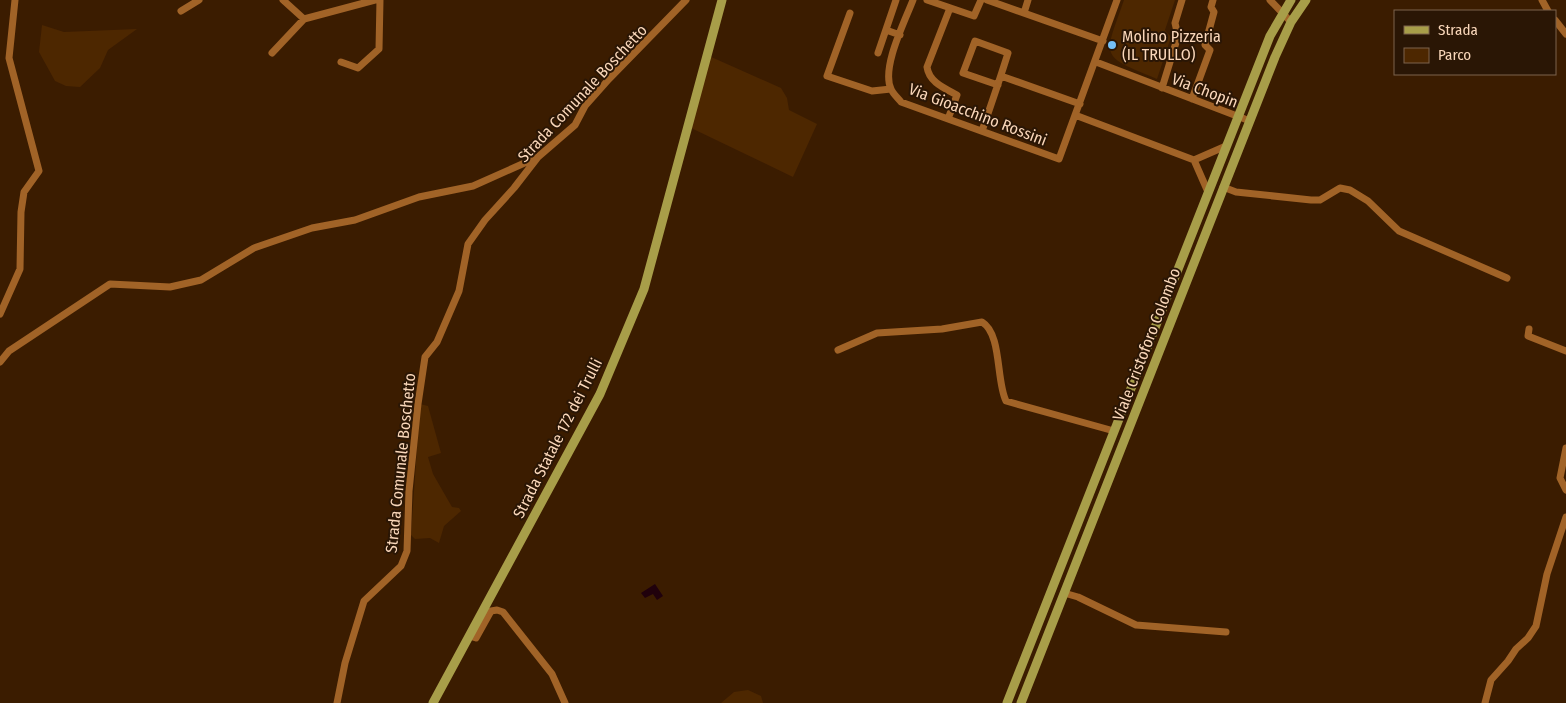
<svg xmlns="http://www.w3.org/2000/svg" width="1566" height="703" font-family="'Fira Sans Condensed',sans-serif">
<rect width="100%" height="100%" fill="#3b1c00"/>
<!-- green -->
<path fill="#4d2700" d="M 1124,0 L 1175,0 L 1165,30 L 1171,37 L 1157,79 C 1098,55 1104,58 1124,0 Z
M 42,25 L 64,32 L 137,29 L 108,50 L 100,68 L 80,87 L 66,86 L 55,81 L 39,52 Z
M 709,56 L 781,88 L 787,98 L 789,110 L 817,124 L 793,177 L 689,127 Z
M 420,404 L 428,406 L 441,453 L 428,457 L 433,474 L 452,507 L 459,508 L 461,511 L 444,526 L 439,543 L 430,538 L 415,539 L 411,535 Z
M 748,690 L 761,696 L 763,703 L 721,703 L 734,692 Z"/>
<!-- water -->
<path fill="#20010c" d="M 655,584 L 663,596 L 657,600 L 653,594 L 645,598 L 641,593 Z"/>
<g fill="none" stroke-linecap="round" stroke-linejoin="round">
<!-- minor -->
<path stroke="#a16327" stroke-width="7" d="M 283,0 L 304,19 L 375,0
M 913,0 C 905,21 881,68 891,89 C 893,94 898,98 901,102 L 1059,159 L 1117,0
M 927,0 L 974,16 L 981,0
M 987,0 L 1103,41
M 1270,0 L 1291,22
M 1542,0 L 1548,11
M 181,11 L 199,0
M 850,13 L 827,76 L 872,91 L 891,89
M 1024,13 L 1028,0
M 1555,20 L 1566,34
M 886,30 L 900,35
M 272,53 L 304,19
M 878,53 L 896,0
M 341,62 L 358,68 L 379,49 L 380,0
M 1096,62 L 1250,121
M 1001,76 L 1080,104
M 1162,88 L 1178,36 L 1175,23 L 1182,0
M 1192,99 L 1210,50 L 1205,45 L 1214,12 L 1211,7 L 1213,0
M 1075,115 L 1194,160
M 948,119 L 957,95 C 944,88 929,82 927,67 L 950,8
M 982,131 C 991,105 1000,79 1008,53 L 975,41 L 963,73 L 998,85
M 1223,187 L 1236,192 L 1311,200 L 1320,200 L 1340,188 L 1350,190 L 1368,201 L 1399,231 L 1507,278
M 1208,192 L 1194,160 L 1226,146
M 0,314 L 20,269 L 21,212 L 24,192 L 39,171 L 9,58 L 15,0
M 1529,329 L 1528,336 L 1566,351
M 838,350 L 877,333 L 942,329 L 982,322 C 1002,334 996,381 1006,401 L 1114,431
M 0,362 L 9,351 L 110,284 L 170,287 L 201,280 L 254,248 L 312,228 L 355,220 L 419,197 L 473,186 L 538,157
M 1566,448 L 1560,478 L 1566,490
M 1064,593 L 1078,597 L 1136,625 L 1226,632
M 469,636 L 476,638 L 491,611 L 497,610 L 503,612 L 552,674 L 565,703
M 337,703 L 345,663 L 364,601 L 401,566 L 407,551 L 409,491 L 418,404 L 425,357 L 437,342 L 459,291 L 468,244 L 485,220 L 514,188 L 538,157 L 575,125 L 585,106 L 609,79 L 686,0
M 1485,703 L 1491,680 L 1508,661 L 1516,649 L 1528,638 L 1536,626 L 1547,574 L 1566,517"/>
<!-- major -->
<path stroke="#a89e49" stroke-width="9" d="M 433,703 L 600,394 L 644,289 L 722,0
M 1007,703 L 1270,36 L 1291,0
M 1021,703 L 1275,57 L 1291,22 L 1306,0"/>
</g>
<!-- markers -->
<circle fill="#75c0f6" stroke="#2a1605" stroke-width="2" cx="1112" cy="45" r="5"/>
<g text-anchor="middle" stroke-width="4" stroke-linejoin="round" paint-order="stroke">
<!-- poi labels -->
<g font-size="16" fill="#fad7ba" stroke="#2a1605" text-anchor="start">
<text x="1122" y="42">Molino Pizzeria<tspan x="1122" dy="18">(IL TRULLO)</tspan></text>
</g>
<!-- street labels -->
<g font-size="16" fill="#fad7ba" stroke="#2a1605">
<text transform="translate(1205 90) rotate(21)" y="6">Via Chopin</text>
<text transform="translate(582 93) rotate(-47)" y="6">Strada Comunale Boschetto</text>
<text transform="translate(978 114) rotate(21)" y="6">Via Gioacchino Rossini</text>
<text transform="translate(1146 344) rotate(-69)" y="6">Viale Cristoforo Colombo</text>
<text transform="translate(557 438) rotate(-63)" y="6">Strada Statale 172 dei Trulli</text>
<text transform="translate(400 463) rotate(-84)" y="6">Strada Comunale Boschetto</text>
</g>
</g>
<!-- legend -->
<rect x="1394" y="10" width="162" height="65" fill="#2a1605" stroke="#7d634d"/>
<rect x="1404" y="26" width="25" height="8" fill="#a89e49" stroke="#7d634d"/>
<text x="1438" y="35" font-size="15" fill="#fad7ba">Strada</text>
<rect x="1404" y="48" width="25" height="15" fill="#4d2700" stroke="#7d634d"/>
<text x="1438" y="60" font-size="15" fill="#fad7ba">Parco</text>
</svg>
